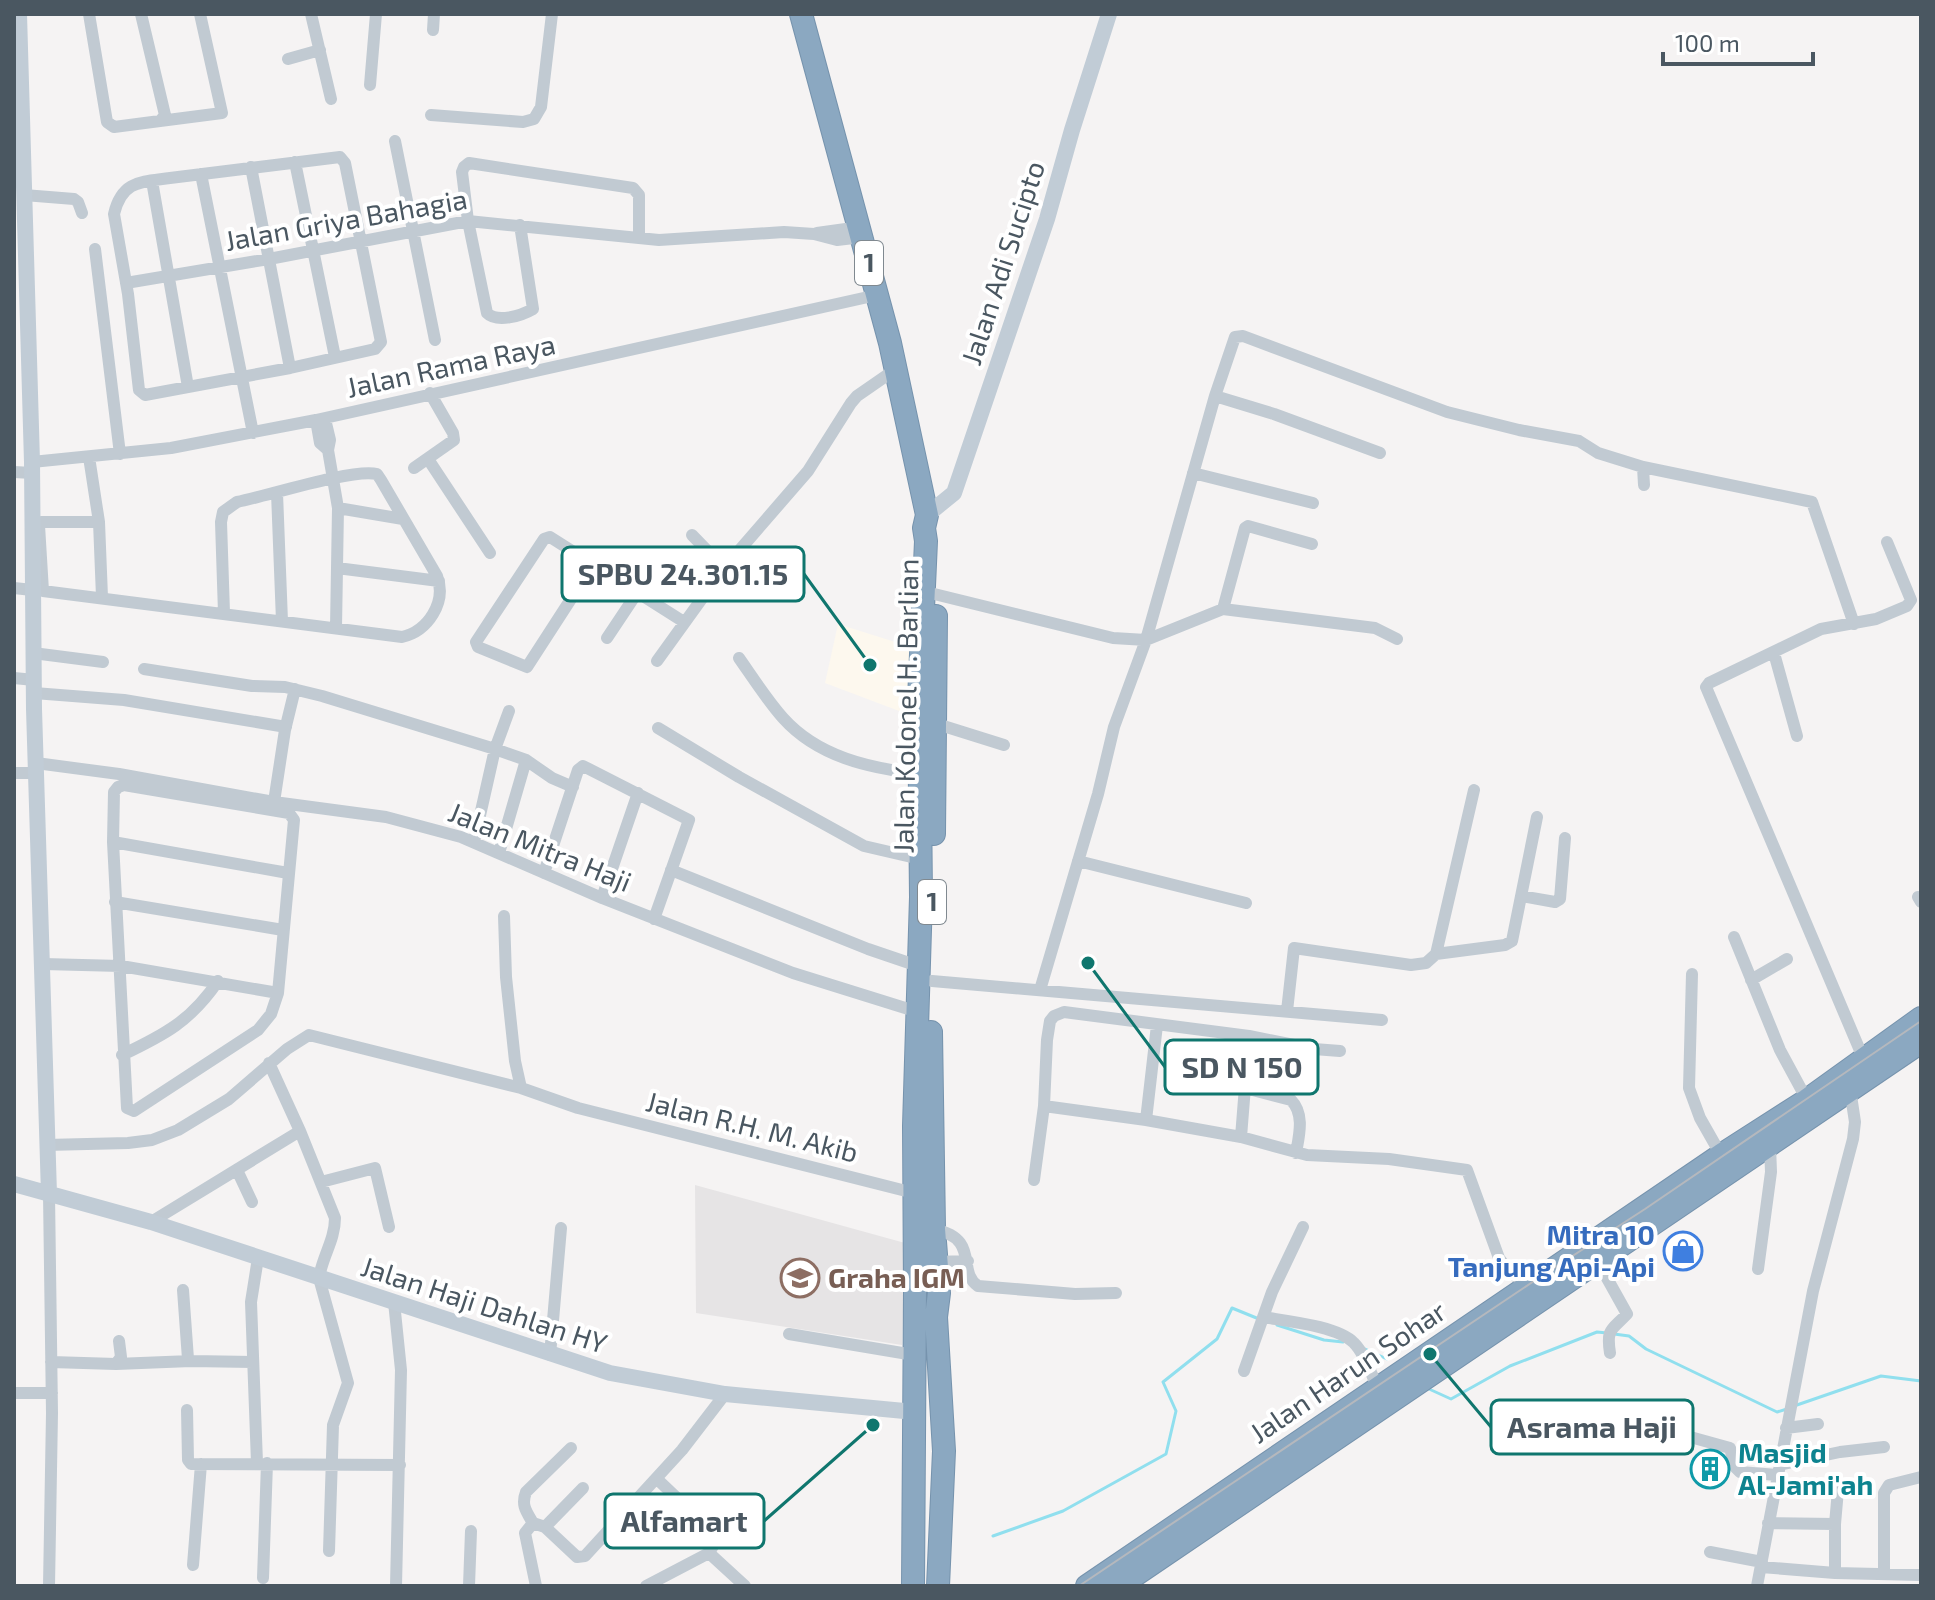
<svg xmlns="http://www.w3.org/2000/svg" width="1935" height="1600" font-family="'Exo 2',sans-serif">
<rect width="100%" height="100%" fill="#f5f3f3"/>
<!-- commercial -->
<path fill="#fdf8ee" d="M 838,624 L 911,647 L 907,714 L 825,683 Z"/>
<!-- education -->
<path fill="#e6e4e5" d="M 695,1185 L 905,1243 L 902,1345 L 696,1313 Z"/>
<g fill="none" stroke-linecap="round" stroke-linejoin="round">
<!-- stream -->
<path stroke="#90dfee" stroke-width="3" d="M 1277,1325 L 1324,1340 L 1343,1342
M 1614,1334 L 1629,1336 L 1646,1349 L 1777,1412 L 1787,1409
M 1365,1349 L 1387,1359
M 1429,1389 L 1451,1399 L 1510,1366 L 1597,1332 L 1607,1333
M 1794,1406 L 1881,1376 L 1921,1381
M 993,1536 L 1063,1511 L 1166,1454 L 1176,1411 L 1163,1382 L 1217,1339 L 1232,1308 L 1259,1319"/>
<defs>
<path id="highway" d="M 801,14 L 890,343 L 927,515 L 924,528 L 926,541 L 919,699 L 921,897 L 914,1126 L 915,1290 L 913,1586
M 934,834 L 936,616
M 931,1032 L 934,1229 L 939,1293 L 936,1317 L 944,1451 L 938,1586
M 1087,1586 L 1721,1155 L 1807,1100 L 1921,1018
M 1119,1586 L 1921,1042"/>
</defs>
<!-- highway casing -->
<use href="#highway" stroke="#7693ad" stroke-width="24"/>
<!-- street -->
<path stroke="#c1cad2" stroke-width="12" d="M 89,14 L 107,122 L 114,127 L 160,121 L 165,115 L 141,14
M 311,14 L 331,99
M 433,30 L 434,14
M 288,59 L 320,50
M 370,85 L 376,14
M 431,115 L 523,122 L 534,119 L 541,107 L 552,14
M 160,121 L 222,113 L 200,14
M 395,141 L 435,340
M 295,162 L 335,357
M 251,167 L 290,368 L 375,349 L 381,342 L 345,163 L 340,157 L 170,178 C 142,182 122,180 114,214 L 128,294 L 139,390 L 145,395 L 290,368
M 201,174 L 253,433
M 152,181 L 188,387
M 24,195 L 74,199 L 78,202 L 82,213
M 520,225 L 533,309 C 521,316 497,323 487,313 L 468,221 L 462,172 L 464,167 L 469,163 L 633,188 L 639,195 L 639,238
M 817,233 L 860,227
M 95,249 L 120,454
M 126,283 L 269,259 L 468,221 L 659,240 L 784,232 L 814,234 L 837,240 L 862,237
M 1215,396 L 1274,414 L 1380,453
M 325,419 L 330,440 L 328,450 L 338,508 L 336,628
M 316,420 L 320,443 L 328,450
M 89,457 L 99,522 L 102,597
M 428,459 L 490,553
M 32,462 L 171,448 L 316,420 L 877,295
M 1643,467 L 1812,502 L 1854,624
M 414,468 L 454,440 L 453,433 L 430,393
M 14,472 L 32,473
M 1193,473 L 1313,503
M 277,493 L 282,621
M 338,508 L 403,519
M 99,522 L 41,522 L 39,525 L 43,591 L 402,637 C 428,631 447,602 437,576 L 381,480 L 377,474 C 353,468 267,496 237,502 L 223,512 L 221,522 L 224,613
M 692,535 L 724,568
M 593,565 L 527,667 L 478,647 L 476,642 L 544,539 L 550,537 L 684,622
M 337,568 L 439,581
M 14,588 L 32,590
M 922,591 L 1113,638 L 1146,640 L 1223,609 L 1375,628 L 1397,639
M 1223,609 L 1245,528 L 1248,526 L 1312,544
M 607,638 L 637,593
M 33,653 L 103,662
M 1774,653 L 1797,736
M 739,658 C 753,678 767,700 783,718 C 818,757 869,768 919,774
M 657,661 L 724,568 L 808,471 L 851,403 L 857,396 L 896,369
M 144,669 L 252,686 L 285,687 L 322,696 L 495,749 L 526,760 L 552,778 L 573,787
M 14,678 L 34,680
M 34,693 L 124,700 L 286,727
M 937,724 L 1004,745
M 658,728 L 739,777 L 864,846 L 920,859
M 36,763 L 119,774 L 274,802 L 386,817 L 461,837 L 602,898 L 793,973 L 918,1012
M 14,773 L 36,773
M 124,785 L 289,813 L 294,820 L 278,993 L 271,1014 L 258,1030 L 134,1111 L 127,1108 L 113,842 L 114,792 L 118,787 Z
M 274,802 L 285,730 L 295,689
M 113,842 L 288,873
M 474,842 L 495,749 L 509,711
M 499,853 L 526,760
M 1078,861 L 1246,903
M 671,870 L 868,949 L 918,966
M 544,873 L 578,770 L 583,766 L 689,820 L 654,919
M 1521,896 L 1555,902 L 1560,899 L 1565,838
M 1918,897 L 1921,902
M 602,898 L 638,793
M 115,902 L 283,930
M 504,916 L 506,977 L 515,1061 L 521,1088 L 578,1108 L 914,1193
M 1734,937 L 1780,1050 L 1807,1100
M 1436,954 L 1505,945 L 1512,941 L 1537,817
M 43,964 L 121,966 L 278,993
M 1692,974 L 1689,1088 L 1700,1118 L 1721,1155
M 1751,980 L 1787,959
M 932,981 L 1382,1020
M 1040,990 L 1098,794 L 1114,727 L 1146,640 L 1215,396 L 1235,337 L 1243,336 L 1447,412 L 1519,430 L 1579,441 L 1598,453 L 1643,467 L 1644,485
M 1287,1011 L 1294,948 L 1411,965 L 1426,963 L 1436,954 L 1474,790
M 1249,1036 L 1314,1049 L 1340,1051
M 122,1055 C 164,1035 191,1021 218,981
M 1864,1060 L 1706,687 L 1709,683 L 1821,629 L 1876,619 L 1907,606 L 1911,600 L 1887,542
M 269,1063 L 300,1131
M 1245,1088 L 1291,1100 C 1305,1114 1299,1136 1296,1153
M 1146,1120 L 1157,1025
M 1241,1137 L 1307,1155 L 1389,1159 L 1467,1170 L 1499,1258 L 1508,1270 L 1528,1286
M 46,1145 L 128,1143 L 152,1140 L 178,1130 L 229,1099 L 287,1049 L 309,1035 L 521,1088
M 237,1170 L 252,1202
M 1034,1180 L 1044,1106 L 1047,1040 L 1050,1021 L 1054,1016 L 1064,1012 L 1249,1036 L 1241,1137 L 1146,1120 L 1044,1106
M 321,1182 L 375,1168 L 389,1227
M 151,1222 L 300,1131 L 335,1218 C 335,1240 322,1257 319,1278 L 348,1383 L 333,1425 L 329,1551
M 934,1229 C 981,1239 956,1271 978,1286 L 1075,1294 L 1116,1293
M 936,1262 L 968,1261
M 1598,1262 L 1627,1314 C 1612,1330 1606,1328 1610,1353
M 1758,1269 L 1771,1172 L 1770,1146
M 183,1290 L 188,1359 L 191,1361 L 253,1362
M 394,1302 L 401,1370 L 396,1586
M 1263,1317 C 1286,1321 1338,1326 1354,1343 C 1365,1354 1371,1374 1378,1388
M 789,1334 L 914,1355
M 550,1355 L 561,1228
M 51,1362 L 116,1364 L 121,1357 L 119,1341
M 116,1364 L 191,1361
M 1244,1371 L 1272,1292 L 1303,1227
M 14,1393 L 52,1393
M 187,1410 L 188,1460 L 191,1464 L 400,1465
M 1786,1428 L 1818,1424
M 1665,1430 L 1730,1448 L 1735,1467 L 1740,1472 L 1777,1475
M 257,1463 L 251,1302 L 258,1258
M 1779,1465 L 1840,1452 L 1884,1447
M 533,1523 C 526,1511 521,1505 526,1492 L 571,1448
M 1768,1523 L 1835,1524 L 1835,1573
M 1835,1524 L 1838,1490
M 545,1527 L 583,1488
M 1710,1552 L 1762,1562
M 709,1553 L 745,1586
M 193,1565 L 201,1464
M 1761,1567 L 1835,1573 L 1921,1575
M 1884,1574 L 1884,1493 L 1889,1485 L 1921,1477
M 263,1578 L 267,1463
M 49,1586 L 52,1413 L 49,1194
M 469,1586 L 471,1531
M 536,1586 L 525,1533 L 533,1523 L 545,1527 L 577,1557 L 585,1556 L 682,1450 L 725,1394
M 646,1586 L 709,1553 L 718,1537 L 657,1479
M 1757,1586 L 1813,1291 L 1853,1139 L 1855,1122 L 1850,1089"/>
<!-- secondary -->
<path stroke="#c1ccd6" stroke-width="16" d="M 19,14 L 32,462 L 34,709 L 49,1194
M 927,515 L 954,493 L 1047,219 L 1072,130 L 1109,14
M 14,1184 L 151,1222 L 610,1373 L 725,1394 L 915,1412"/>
<!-- highway -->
<use href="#highway" stroke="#8ba8c1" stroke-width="22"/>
<!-- tram -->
<path stroke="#b5b8bd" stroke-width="2" d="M 1079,1586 L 1537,1279 L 1645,1209 L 1921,1021"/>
</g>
<!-- icons -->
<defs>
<symbol id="shop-ring" viewBox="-11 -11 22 22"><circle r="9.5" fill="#fff" stroke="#3f7fe0" stroke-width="1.5"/><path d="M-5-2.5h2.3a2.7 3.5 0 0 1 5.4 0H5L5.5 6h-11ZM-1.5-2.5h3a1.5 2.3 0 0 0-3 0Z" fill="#3f7fe0"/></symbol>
<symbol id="school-ring" viewBox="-11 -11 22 22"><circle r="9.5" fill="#fff" stroke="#8d6e63" stroke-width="1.5"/><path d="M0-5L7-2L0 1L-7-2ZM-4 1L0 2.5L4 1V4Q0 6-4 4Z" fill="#8d6e63"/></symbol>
<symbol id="building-ring" viewBox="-11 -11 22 22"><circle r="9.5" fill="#fff" stroke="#0f9aa8" stroke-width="1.5"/><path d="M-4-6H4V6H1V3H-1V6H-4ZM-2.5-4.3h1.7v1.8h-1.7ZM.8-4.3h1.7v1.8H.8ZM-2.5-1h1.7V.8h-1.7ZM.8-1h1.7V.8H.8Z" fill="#0f9aa8"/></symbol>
</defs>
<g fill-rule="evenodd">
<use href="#shop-ring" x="1661" y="1229" width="44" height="44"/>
<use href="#school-ring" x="778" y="1256" width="44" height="44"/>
<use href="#building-ring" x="1688" y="1447" width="44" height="44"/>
</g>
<g text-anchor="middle" stroke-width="8" stroke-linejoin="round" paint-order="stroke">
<!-- shield labels -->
<g fill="#fff" stroke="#808990" stroke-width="2">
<rect x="855" y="241" width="28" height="44" rx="6"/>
<rect x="918" y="880" width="28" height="44" rx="6"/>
</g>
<g font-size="26" font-weight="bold" fill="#4a5761">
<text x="869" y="272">1</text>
<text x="932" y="911">1</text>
</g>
<!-- street labels -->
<g font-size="28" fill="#4a5761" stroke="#fff">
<text transform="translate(346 220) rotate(-10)" y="10">Jalan Griya Bahagia</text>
<text transform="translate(1003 263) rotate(-72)" y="10">Jalan Adi Sucipto</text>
<text transform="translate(451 366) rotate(-12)" y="10">Jalan Rama Raya</text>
<text transform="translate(906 706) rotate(-89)" y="10">Jalan Kolonel H. Barlian</text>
<text transform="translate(540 847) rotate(22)" y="10">Jalan Mitra Haji</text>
<text transform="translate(752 1127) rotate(14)" y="10">Jalan R.H. M. Akib</text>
<text transform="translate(484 1305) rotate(18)" y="10">Jalan Haji Dahlan HY</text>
<text transform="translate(1348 1372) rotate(-34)" y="10">Jalan Harun Sohar</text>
</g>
<!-- shop labels -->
<g font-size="28" font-weight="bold" fill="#366cbe" stroke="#fff" text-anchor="end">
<text x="1655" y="1245">Mitra 10<tspan x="1655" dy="32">Tanjung Api-Api</tspan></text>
</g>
<!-- education labels -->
<g font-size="28" font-weight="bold" fill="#785e54" stroke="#fff" text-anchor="start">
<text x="828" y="1288">Graha IGM</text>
</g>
<!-- culture labels -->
<g font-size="28" font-weight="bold" fill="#0d838f" stroke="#fff" text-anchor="start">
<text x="1738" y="1463">Masjid<tspan x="1738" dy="32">Al-Jami'ah</tspan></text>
</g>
</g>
<!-- callouts -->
<path fill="none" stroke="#0f766e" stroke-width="3" d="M870 665L804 574M1088 963L1165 1067M1430 1354L1491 1427M873 1425L764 1521"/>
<g fill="#0f766e" stroke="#fff" stroke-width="3">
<circle cx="870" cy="665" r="8"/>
<circle cx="1088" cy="963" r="8"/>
<circle cx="1430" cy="1354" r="8"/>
<circle cx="873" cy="1425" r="8"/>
</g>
<g fill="#fff" stroke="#0f766e" stroke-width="3">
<rect x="562" y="547" width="242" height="54" rx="8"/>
<rect x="1165" y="1040" width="153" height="54" rx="8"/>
<rect x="1491" y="1400" width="202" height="54" rx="8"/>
<rect x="605" y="1494" width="159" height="54" rx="8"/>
</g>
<g font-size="30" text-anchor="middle" font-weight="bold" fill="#4a5761">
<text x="683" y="585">SPBU 24.301.15</text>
<text x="1242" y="1078">SD N 150</text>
<text x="1592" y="1438">Asrama Haji</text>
<text x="684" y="1532">Alfamart</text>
</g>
<!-- border -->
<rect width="1935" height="1600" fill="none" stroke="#4a5761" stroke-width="32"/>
<!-- scale -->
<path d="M1663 52v12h150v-12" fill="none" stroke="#4a5761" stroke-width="4"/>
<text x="1675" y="52" font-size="24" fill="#4a5761" stroke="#ffffff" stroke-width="6" paint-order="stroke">100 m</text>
</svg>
